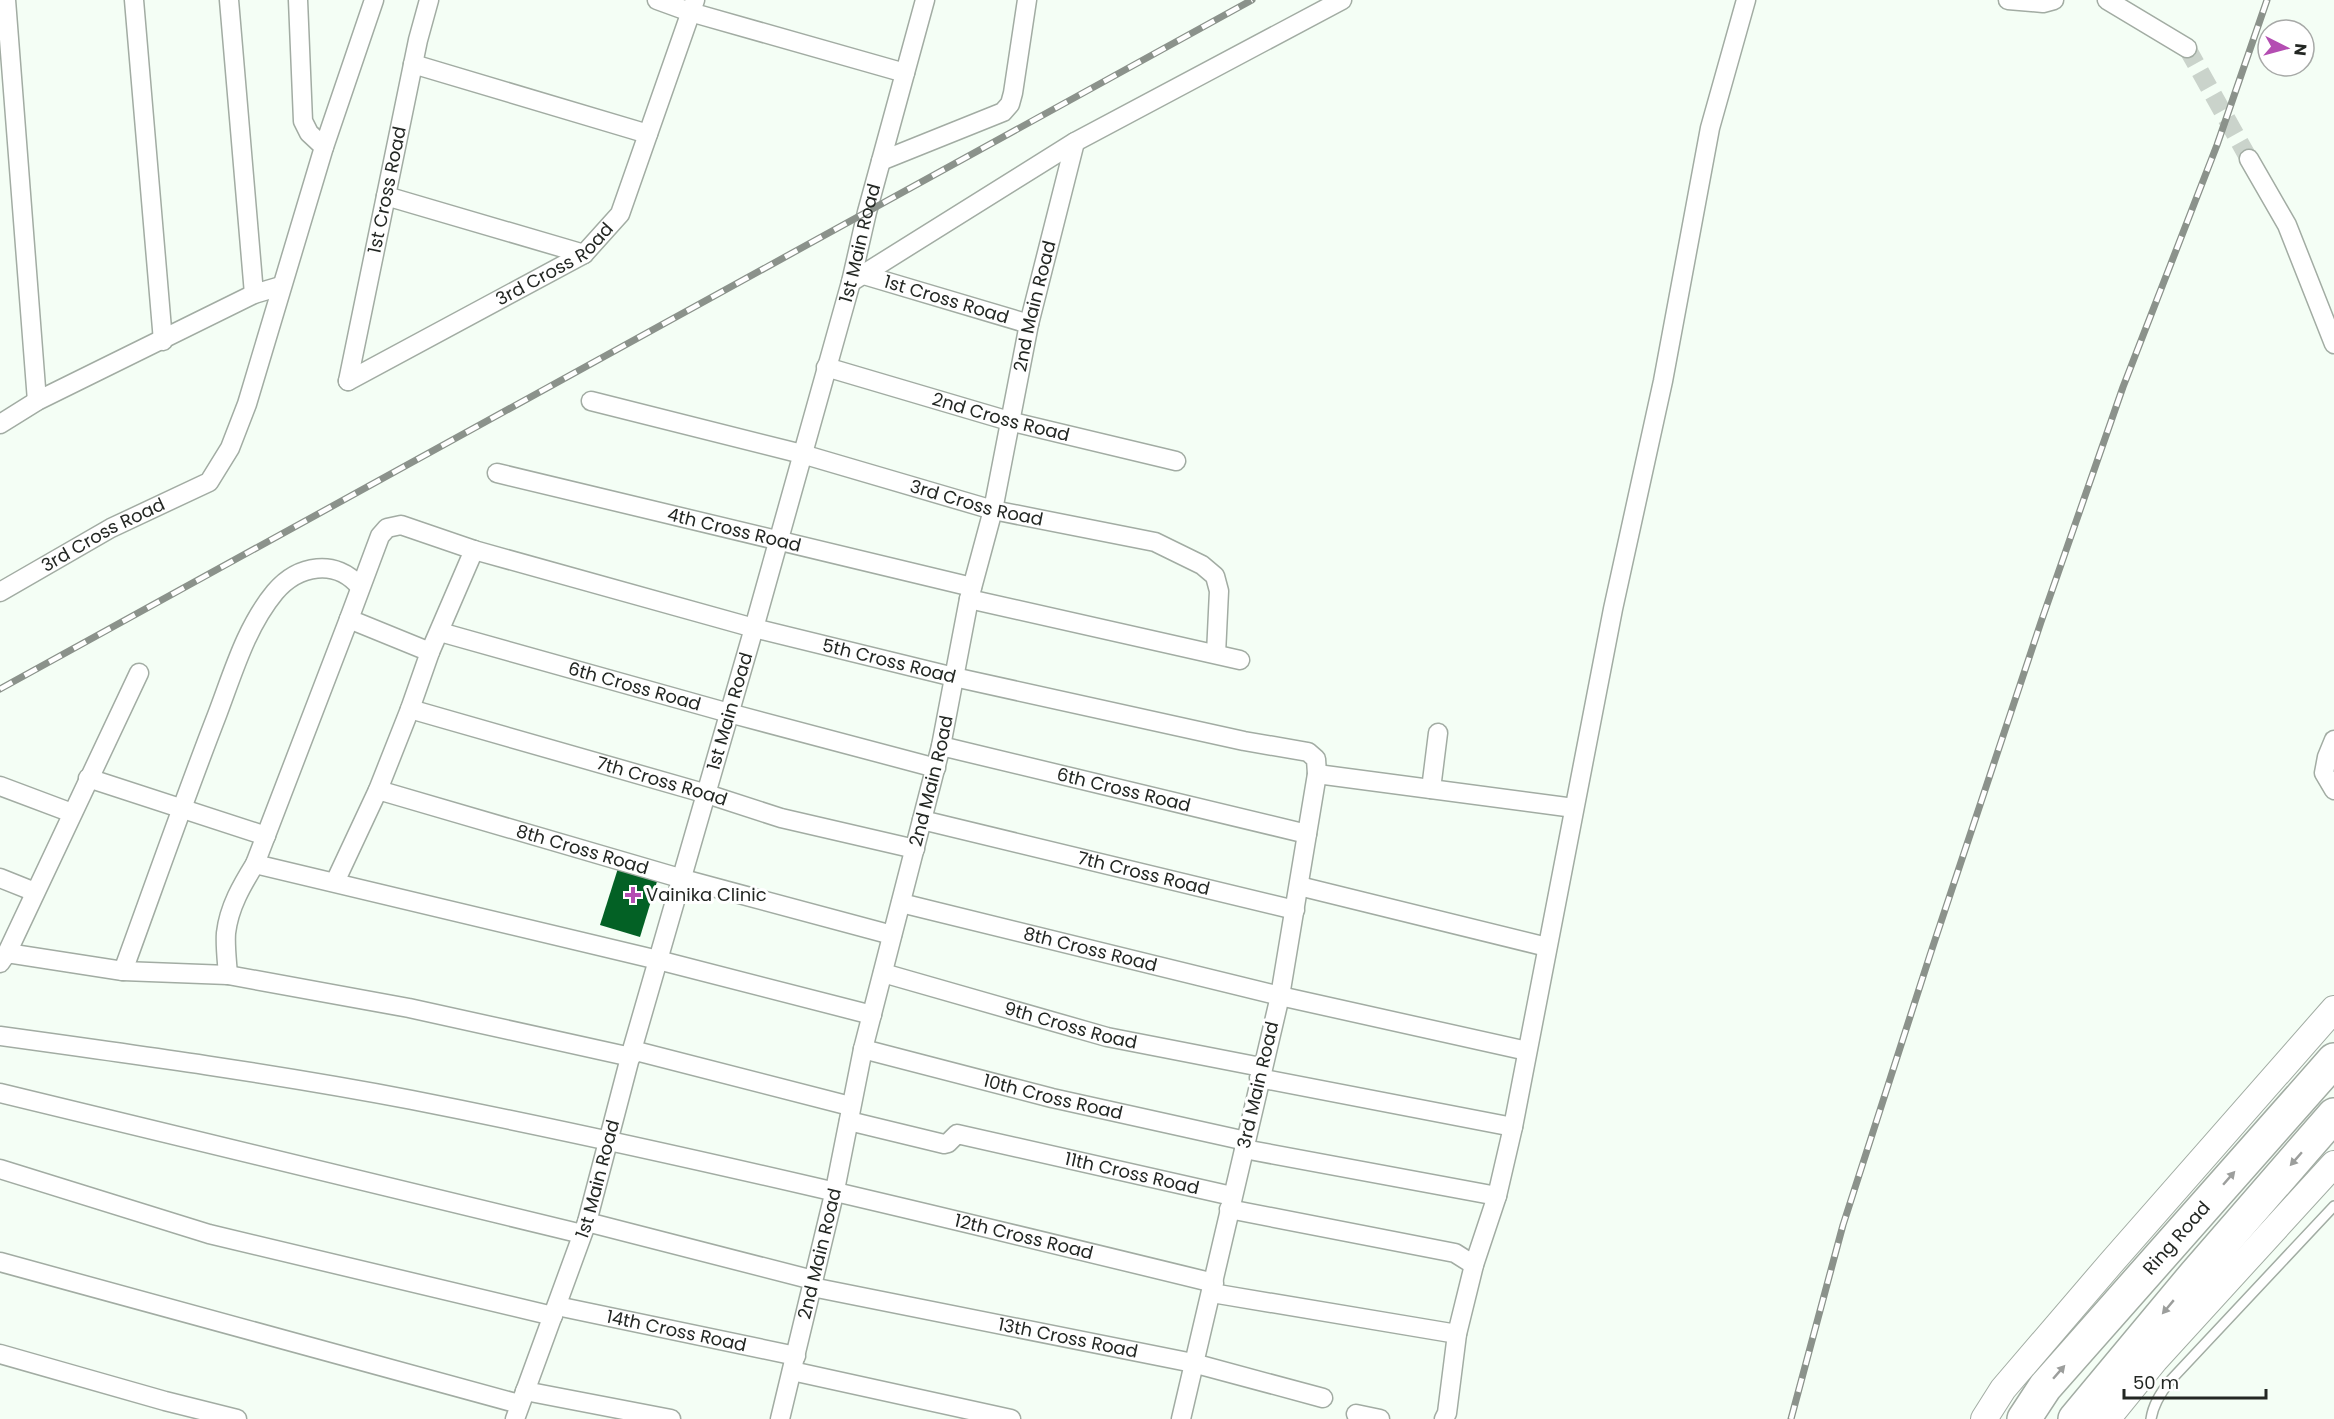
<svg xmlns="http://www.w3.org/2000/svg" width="2334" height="1419" font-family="Poppins,sans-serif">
<rect width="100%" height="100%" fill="#f4fef5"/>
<!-- building -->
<path fill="#036125" d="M 620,862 L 659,875 L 640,937 L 600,925 Z"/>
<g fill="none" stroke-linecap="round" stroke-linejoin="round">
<!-- street-tunnel -->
<path stroke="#cad3cb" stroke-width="18" stroke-dasharray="18 9" stroke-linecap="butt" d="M 2187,48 L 2249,159"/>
<defs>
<path id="lane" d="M 2151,1419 C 2153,1405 2160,1394 2169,1382 L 2334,1206"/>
<g id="street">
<path d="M 6,0 L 37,401"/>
<path d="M 134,0 L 163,341"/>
<path d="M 229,0 L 254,294"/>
<path d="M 298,0 L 303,121 L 309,133 L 324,147"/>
<path d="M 657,0 L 690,12 L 905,73"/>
<path d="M 2008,0 L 2043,3 L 2054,0"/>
<path d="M 2107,0 L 2187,48"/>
<path d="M 413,64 L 648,134"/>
<path d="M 2249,159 L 2287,225 L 2334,344"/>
<path d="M 881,161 L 1003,112 L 1010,104 L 1013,93 L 1027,0"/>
<path d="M 386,196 L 584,254"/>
<path id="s1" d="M 864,275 L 1029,324"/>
<path d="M 851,282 L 1075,142 L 1342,0"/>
<path id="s2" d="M 826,367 L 1009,421 L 1176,461"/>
<path id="s3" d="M 348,381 L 584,254 L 620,214 L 695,0"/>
<path id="s4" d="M 348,381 L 418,40 L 429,0"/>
<path id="s5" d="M 591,401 L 802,454 L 993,510 L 1155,542 L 1202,565 L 1215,576 L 1219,591 L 1216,654"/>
<path d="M 0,424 L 37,401 L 254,294 L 281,286"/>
<path id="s6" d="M 497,473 L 972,587"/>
<path id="s7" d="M 0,592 L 111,528 L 209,482 L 230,448 L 247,404 L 324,147 L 374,0"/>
<path d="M 969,599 L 1240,660"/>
<path id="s8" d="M 440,632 L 729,713 L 936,768"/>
<path id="s9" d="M 430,652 L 349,619 L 380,536 L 387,528 L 401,525 L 474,550 L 754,628 L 954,677 L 1244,741 L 1308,752 L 1316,759 L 1317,774 L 1280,996 L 1181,1419"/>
<path id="s10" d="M 410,709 L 707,794 L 781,818 L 915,849"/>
<path d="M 2334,740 L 2327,757 L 2324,773 L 2334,790"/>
<path id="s11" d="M 941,746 L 1307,834"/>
<path d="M 1317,774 L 1574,808"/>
<path d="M 88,778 L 266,836"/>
<path d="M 0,786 L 72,813"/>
<path d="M 1431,789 L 1438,733"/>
<path id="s12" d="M 378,790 L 683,879 L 892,935"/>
<path id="s13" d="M 922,820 L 1295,910"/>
<path d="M 255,864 L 658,960 L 872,1015"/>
<path d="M 0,878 L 35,892"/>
<path d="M 335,882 L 378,790 L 410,709 L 430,652 L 474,550"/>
<path d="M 1299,886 L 1547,947"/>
<path id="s14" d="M 901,903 L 1280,996 L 1527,1051"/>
<path d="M 7,953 L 139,673"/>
<path d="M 0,963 L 7,953 L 123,971 L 228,975 L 409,1008 L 631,1057"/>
<path d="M 123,971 C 154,886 184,800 217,715 C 233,673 246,627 275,592 C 298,565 336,558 360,587"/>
<path id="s15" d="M 883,973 L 1107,1037 L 1261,1067"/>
<path d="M 228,975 C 227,961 225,946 226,933 C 229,907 242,885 255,864 L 349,619"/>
<path id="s16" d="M 0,1036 C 138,1055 276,1074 412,1100 C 681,1153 948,1218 1214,1283"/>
<path id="s17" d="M 863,1049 L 1052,1098 L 1246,1141"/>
<path d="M 632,1050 L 850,1106"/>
<path d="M 1259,1078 L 1513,1127"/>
<path d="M 0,1093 L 582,1234"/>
<path id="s18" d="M 849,1121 L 944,1144 L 948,1143 L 957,1134 L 1232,1196"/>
<path d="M 1244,1149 L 1497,1196"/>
<path d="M 0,1169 L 209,1234 L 553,1316"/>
<path d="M 1229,1209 L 1455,1253 L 1474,1265"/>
<path d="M 587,1222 L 813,1280"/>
<path d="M 0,1262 L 519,1404"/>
<path id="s19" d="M 812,1287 L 1193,1363 L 1323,1398"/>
<path d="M 1212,1293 L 1457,1334"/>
<path id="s20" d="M 557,1306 L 796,1356"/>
<path d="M 0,1354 L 165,1401 L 237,1419"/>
<path d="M 792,1371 L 1011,1419"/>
<path d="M 525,1391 L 671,1419"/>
<path d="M 1356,1414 L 1380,1419"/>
<path id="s21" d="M 515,1419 L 587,1222 L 632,1050 L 754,628 L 851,282 L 867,212 L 925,0"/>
<path id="s22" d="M 780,1419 L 835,1190 L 863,1049 L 941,746 L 969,599 L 993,510 L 1029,324 L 1075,142"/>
<path d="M 1444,1419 L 1447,1413 L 1457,1334 L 1474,1265 L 1497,1196 L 1513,1127 L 1613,609 L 1663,381 L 1710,128 L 1746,0"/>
</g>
<path id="secondary" d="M 1984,1419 L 2003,1389 L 2111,1263 L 2334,1009
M 2107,1419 L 2155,1360 L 2334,1164"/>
<g id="highway">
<path id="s23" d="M 2024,1419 L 2045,1387 L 2334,1060"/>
<path d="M 2075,1419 L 2195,1275 L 2334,1115"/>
</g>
</defs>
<!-- lane casing -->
<use href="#lane" stroke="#a2aca3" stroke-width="12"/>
<!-- street casing -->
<use href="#street" stroke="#a2aca3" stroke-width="21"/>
<!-- secondary casing -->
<use href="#secondary" stroke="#a2aca3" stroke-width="28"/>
<!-- highway casing -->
<use href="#highway" stroke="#a2aca3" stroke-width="36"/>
<!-- lane -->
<use href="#lane" stroke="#fff" stroke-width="9"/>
<!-- street -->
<use href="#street" stroke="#fff" stroke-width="18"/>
<!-- secondary -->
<use href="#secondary" stroke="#fff" stroke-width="26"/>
<!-- highway -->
<use href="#highway" stroke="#fff" stroke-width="33"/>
<defs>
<path id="rail" d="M 0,689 L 1252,0
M 1791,1419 L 1843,1225 L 1930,955 L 2041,622 L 2123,387 L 2217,145 L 2267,0"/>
</defs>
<!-- rail casing -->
<use href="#rail" stroke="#8b928b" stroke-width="7"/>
<!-- rail -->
<use href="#rail" stroke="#fff" stroke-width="4.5" stroke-dasharray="14" stroke-linecap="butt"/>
</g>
<!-- one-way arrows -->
<defs><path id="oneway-solid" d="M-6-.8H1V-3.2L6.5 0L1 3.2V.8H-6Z" transform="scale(1.5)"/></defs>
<g fill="#9c9e9c">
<use href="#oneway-solid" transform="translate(2296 1159) rotate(131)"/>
<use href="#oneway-solid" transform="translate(2229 1178) rotate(-49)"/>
<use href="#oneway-solid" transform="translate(2168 1307) rotate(130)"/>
<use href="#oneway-solid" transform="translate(2059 1372) rotate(-49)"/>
</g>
<!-- markers -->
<path fill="#b44db2" stroke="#fff" stroke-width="2" d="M630 886h6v6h6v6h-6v6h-6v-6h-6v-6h6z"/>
<g text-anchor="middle" stroke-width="6" stroke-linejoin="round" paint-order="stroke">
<!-- street labels -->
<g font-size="18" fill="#232723" stroke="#fff">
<text dy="6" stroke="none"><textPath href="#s4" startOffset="195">1st Cross Road</textPath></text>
<text dy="6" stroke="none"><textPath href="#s21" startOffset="1226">1st Main Road</textPath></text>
<text dy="6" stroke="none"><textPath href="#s3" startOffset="238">3rd Cross Road</textPath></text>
<text dy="6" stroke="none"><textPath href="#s1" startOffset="86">1st Cross Road</textPath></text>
<text dy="6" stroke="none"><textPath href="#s22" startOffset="1142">2nd Main Road</textPath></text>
<text dy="6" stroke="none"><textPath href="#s2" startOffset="182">2nd Cross Road</textPath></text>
<text dy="6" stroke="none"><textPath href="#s5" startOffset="399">3rd Cross Road</textPath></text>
<text dy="6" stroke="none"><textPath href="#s6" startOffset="244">4th Cross Road</textPath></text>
<text dy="6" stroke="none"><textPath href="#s7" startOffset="118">3rd Cross Road</textPath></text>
<text dy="6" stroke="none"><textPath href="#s9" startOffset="708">5th Cross Road</textPath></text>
<text dy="6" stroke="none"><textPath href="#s8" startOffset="202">6th Cross Road</textPath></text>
<text dy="6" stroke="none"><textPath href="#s21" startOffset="740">1st Main Road</textPath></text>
<text dy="6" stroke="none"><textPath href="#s22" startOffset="656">2nd Main Road</textPath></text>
<text dy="6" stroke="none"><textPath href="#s10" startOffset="262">7th Cross Road</textPath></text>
<text dy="6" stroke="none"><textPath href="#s11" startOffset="188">6th Cross Road</textPath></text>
<text dy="6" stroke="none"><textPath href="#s12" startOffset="213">8th Cross Road</textPath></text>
<text dy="6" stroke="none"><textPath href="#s13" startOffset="228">7th Cross Road</textPath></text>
<text dy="6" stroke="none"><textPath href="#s14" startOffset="195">8th Cross Road</textPath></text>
<text dy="6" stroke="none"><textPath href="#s15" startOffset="195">9th Cross Road</textPath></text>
<text transform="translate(1258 1085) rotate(-77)" y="6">3rd Main Road</text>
<text dy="6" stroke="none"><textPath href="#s17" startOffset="196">10th Cross Road</textPath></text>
<text dy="6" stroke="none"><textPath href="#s18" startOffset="294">11th Cross Road</textPath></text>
<text dy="6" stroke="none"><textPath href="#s21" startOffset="254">1st Main Road</textPath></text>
<text dy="6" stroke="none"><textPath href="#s16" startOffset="1044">12th Cross Road</textPath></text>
<text dy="6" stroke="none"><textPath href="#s23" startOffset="237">Ring Road</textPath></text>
<text dy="6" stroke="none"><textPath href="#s22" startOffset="170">2nd Main Road</textPath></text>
<text dy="6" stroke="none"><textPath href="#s20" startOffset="122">14th Cross Road</textPath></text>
<text dy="6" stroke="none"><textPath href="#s19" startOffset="261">13th Cross Road</textPath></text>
</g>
<!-- poi labels -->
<g font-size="18" fill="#232723" stroke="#fff" text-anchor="start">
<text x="646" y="901">Vainika Clinic</text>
</g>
</g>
<!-- north arrow -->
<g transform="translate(2286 48) rotate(96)"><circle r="28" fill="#ffffff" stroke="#a7a9a7" stroke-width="1.5"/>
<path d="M0-4.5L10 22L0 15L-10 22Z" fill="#b44db2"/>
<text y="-9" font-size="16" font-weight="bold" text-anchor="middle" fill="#232723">N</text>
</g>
<!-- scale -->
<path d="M2124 1389v9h142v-9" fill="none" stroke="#232723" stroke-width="3"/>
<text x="2133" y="1389" font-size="18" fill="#232723" stroke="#ffffff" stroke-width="4.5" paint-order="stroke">50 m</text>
</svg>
